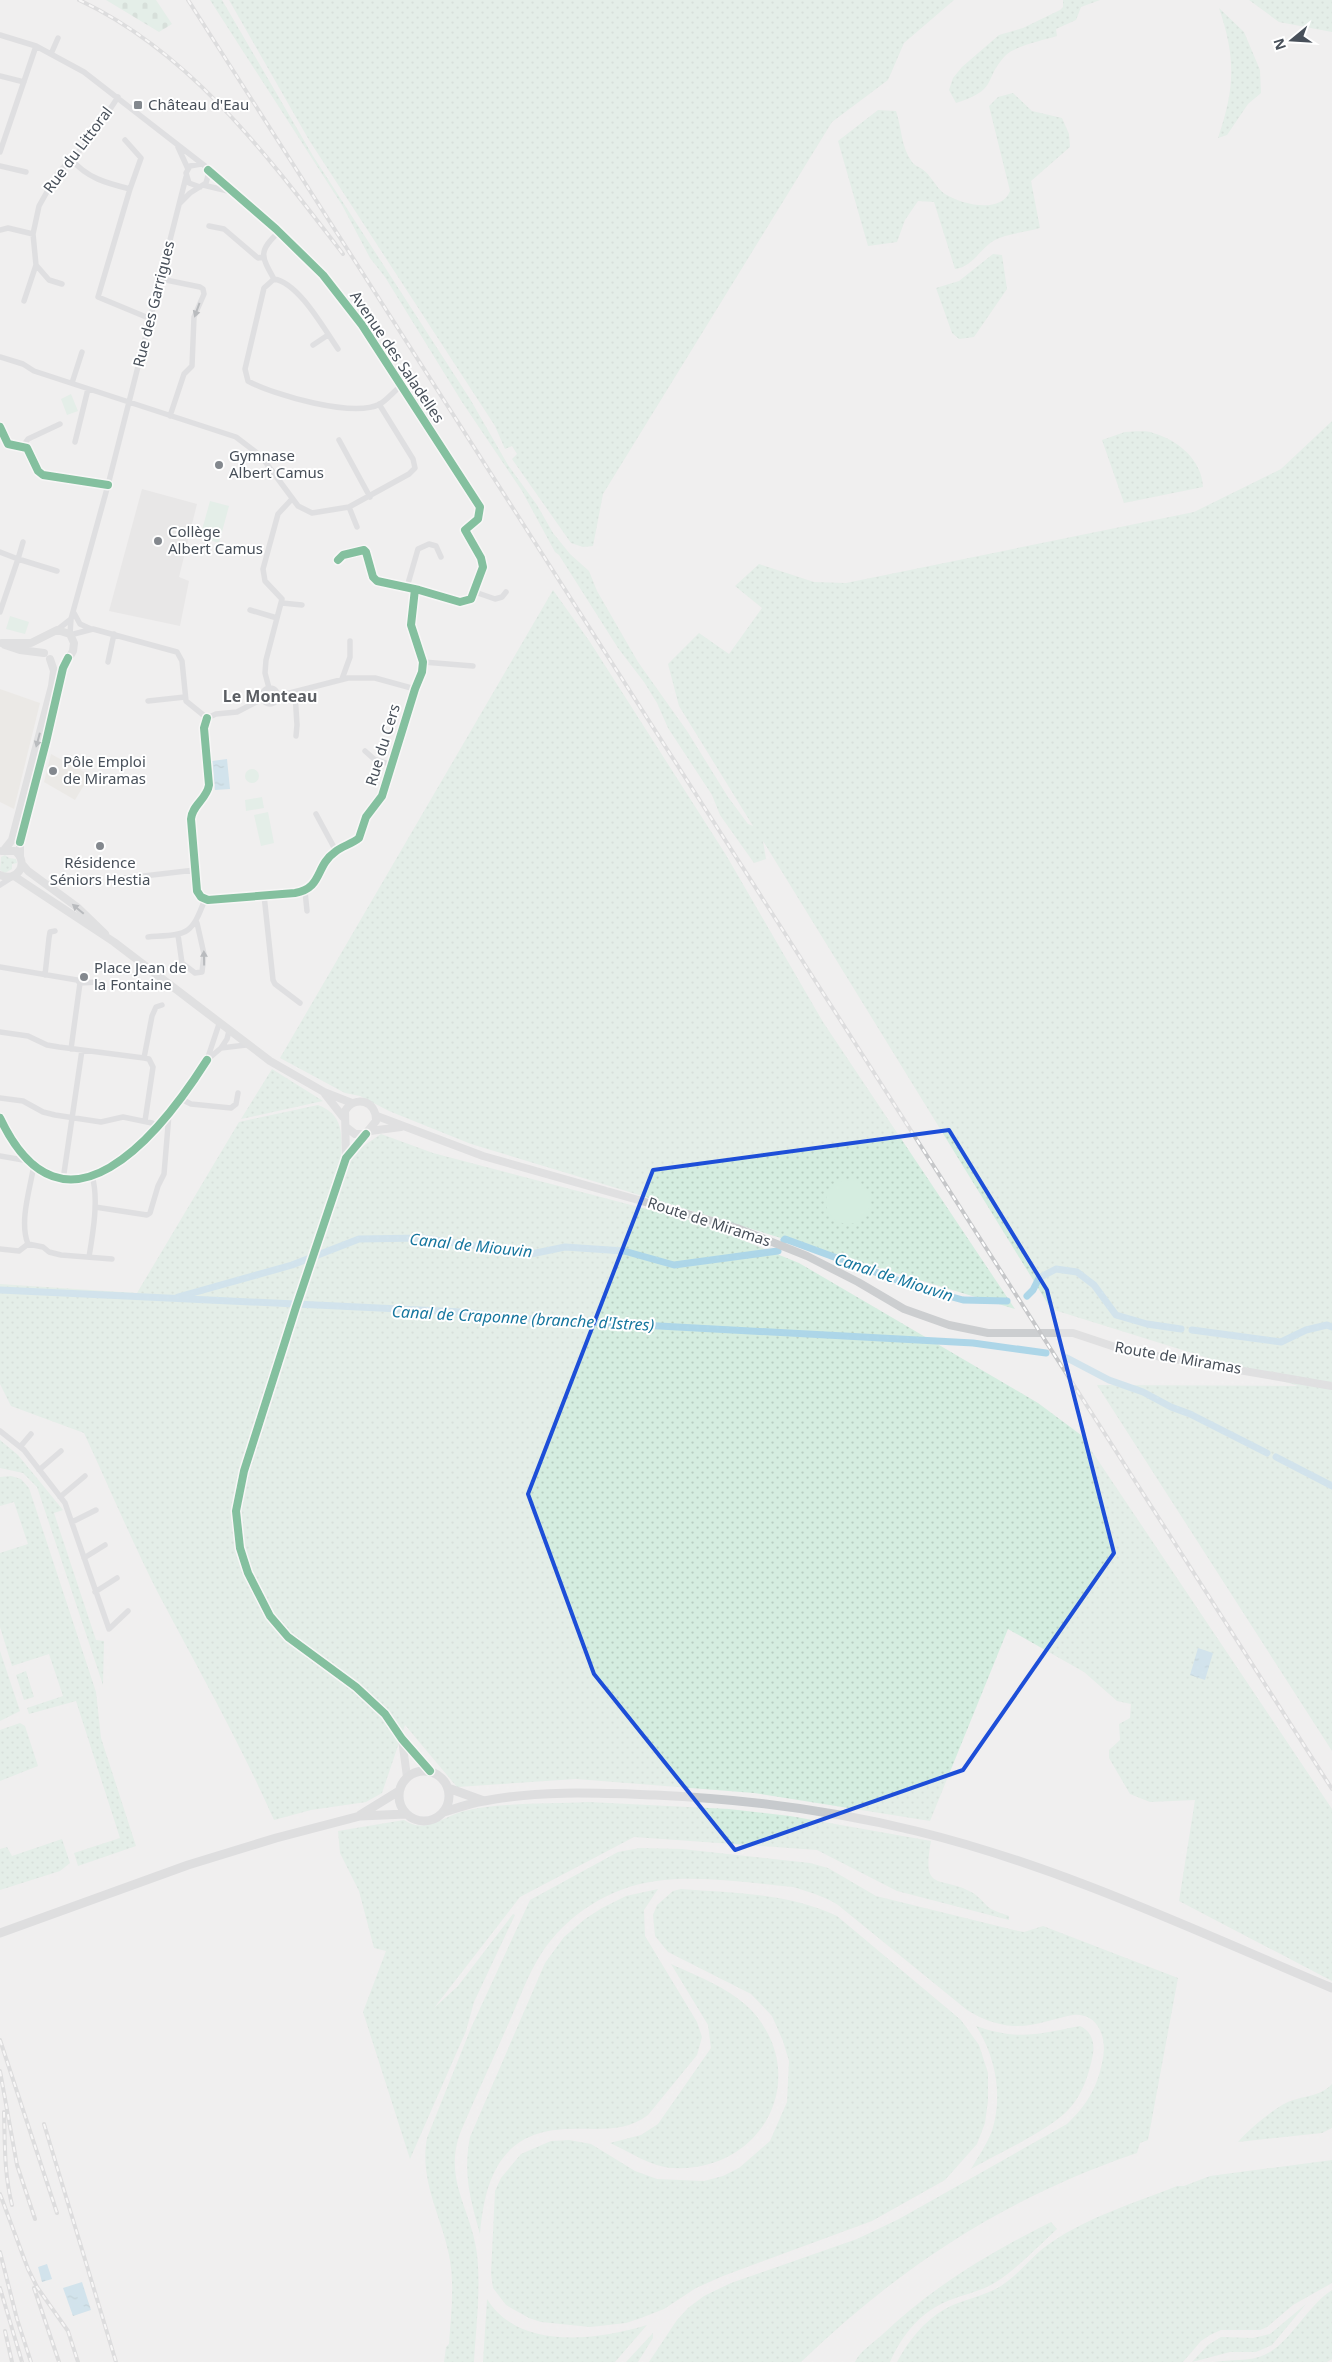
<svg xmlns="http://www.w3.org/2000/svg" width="1332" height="2362" font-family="'Noto Sans',sans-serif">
<defs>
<pattern id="grass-dots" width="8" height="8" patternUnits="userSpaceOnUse" patternTransform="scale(1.25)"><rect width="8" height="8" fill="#d5ede0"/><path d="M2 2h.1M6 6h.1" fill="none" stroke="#b8cdc2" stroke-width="1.8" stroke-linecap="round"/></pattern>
<pattern id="cemetery-stones" width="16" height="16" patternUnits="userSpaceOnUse" patternTransform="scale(1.25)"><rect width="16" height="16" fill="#d5ede0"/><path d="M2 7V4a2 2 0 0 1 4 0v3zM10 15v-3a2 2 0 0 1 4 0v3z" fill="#b8cdc2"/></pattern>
<pattern id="water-ripples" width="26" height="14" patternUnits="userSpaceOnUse" patternTransform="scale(1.25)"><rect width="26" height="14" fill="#add6e8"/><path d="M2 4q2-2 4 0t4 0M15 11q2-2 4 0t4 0" fill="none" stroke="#8fb0bf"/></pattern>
</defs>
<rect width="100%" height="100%" fill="#f0efef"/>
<!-- commercial -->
<path fill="#e5e3dc" d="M 0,689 L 40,703 L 14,809 L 0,802 Z
M 51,754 L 90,775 L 75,800 L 44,782 Z"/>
<!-- education -->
<path fill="#dedede" d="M 142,489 L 197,504 L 179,577 L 189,581 L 180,626 L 109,611 Z"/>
<!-- grass -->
<path fill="url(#grass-dots)" d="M 210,0 L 222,0 L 313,156 L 470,399 L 508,465 L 537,505 L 553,533 L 570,554 L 589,571 L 597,591 L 638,662 L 687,731 L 728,797 L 748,824 L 753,826 L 679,706 L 668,664 L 699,633 L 729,654 L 762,608 L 735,586 L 759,564 L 814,582 L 846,583 L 1194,512 L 1281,469 L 1332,421 L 1332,1751 L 1097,1385 L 1298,1386 L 1051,1309 L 763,841 L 766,859 L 754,863 L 720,815 L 712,795 L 668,728 L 657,703 L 644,682 L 618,648 L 559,555 L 555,552 L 522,491 L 462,402 L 385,277 L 370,258 L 342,205 Z
M 229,0 L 954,0 L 904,43 L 888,80 L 832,122 L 603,494 L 593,546 L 583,547 L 571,543 L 512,459 L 517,454 L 512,446 L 505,449 L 495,426 L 309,140 Z
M 1063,0 L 1100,0 L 1081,7 L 1076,20 L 1056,29 L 1057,36 C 1044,40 1015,46 1006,55 C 982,80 1000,89 956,103 L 949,90 L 953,78 L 962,67 L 999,35 L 1023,28 L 1060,10 L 1063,7 Z
M 1249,0 L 1332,0 L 1332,32 L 1279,22 Z
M 1219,8 L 1244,32 L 1260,70 L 1261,93 L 1248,104 L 1227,135 L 1218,138 C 1235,88 1236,58 1219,8 Z
M 1013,93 L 1032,111 L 1062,118 L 1069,134 L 1070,147 L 1031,181 L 1040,228 C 1027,232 1005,234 995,240 C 980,248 973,267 955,269 L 934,202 L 918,201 L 905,220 L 897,242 L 868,246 L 838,141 L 878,110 L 896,111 C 902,129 901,147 912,162 C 915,166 918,166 922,169 C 931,175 936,188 945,194 C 963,205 1001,214 1010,191 L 989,106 L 998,97 Z
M 993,254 L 1002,255 L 1007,289 L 974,337 L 959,339 L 952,333 L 936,288 L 959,281 Z
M 1125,432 C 1133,432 1145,430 1153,433 C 1178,440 1202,460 1203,487 L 1124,503 L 1102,440 Z
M 553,590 L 590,642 L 726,855 L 823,1022 L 1015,1309 L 471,1144 L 389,1111 L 360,1096 L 345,1093 L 280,1058 Z
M 5,855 L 9,858 L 16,859 L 17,863 L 12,864 L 12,869 L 5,873 L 0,870 L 1,857 Z
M 272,1069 L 323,1101 L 241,1119 Z
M 318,1105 C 347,1116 341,1140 341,1166 L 345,1167 L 356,1151 L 381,1134 L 433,1153 L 700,1223 L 799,1263 L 1038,1403 L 1081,1435 L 1332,1809 L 1332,1981 L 1179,1901 L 1195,1800 L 1150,1802 L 1130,1794 L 1109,1758 L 1109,1750 L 1120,1740 L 1119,1724 L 1130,1718 L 1131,1704 L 1117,1701 L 1084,1672 L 1008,1629 L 930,1821 L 754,1793 L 576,1779 L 457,1787 L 405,1725 L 382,1793 L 366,1802 L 311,1810 L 274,1820 C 239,1741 197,1667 157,1591 C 131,1539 108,1485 84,1433 L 11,1406 L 0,1384 L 0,1284 L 137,1293 L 239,1122 Z
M 0,1440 L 18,1455 L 63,1510 L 54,1513 L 96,1640 L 104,1641 L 103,1685 L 37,1487 L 23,1473 L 0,1468 Z
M 11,1476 L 21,1479 L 29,1488 L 96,1692 L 101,1738 L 136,1846 L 78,1866 L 74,1853 L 120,1838 L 76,1701 L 29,1714 L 27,1708 L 63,1696 L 49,1654 L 12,1666 L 0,1627 L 0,1553 L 28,1544 L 14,1502 L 0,1506 L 0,1477 Z
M 0,1651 L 20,1711 L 0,1721 Z
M 26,1671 L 34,1697 L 24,1700 L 16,1675 Z
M 20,1723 L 25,1726 L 38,1766 L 0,1781 L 0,1730 Z
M 588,1802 L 729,1809 L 790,1816 L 931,1841 C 921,1895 941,1874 973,1893 C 980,1897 985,1905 991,1909 C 997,1912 1004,1914 1009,1916 L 1009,1920 L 897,1891 L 817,1850 L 634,1837 L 520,1897 L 434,2008 L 458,1986 L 513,1914 L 515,1915 L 474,2002 L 466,2031 L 410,2159 L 363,2012 L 386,1951 L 374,1948 L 359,1891 L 340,1853 L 338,1831 L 404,1820 C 424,1834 441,1818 461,1812 C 498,1802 550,1804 588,1802 Z
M 62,1839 L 70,1863 L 60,1871 L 0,1890 L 0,1849 L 7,1847 L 12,1856 Z
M 640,1848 L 682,1849 L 810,1863 L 828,1868 L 876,1896 L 1014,1930 L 1024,1932 L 1043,1926 L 1178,1978 L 1148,2140 L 1140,2143 L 1137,2153 C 1005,2198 902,2265 801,2362 L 649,2362 L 677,2320 L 688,2308 L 704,2296 L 731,2283 L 857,2239 L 899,2219 L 1067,2124 C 1088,2104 1098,2086 1103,2058 C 1107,2038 1098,2012 1073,2015 C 1055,2018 1035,2027 1014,2026 C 996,2025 982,2019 967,2010 L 838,1905 C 824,1896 809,1892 793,1887 C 748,1883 701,1875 656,1881 C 610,1887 566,1915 541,1954 C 527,1976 518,2003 507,2027 C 492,2061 476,2096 461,2131 C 442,2179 472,2210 477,2254 C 481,2289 476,2327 474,2362 L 444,2362 L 446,2347 L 449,2344 C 451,2314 455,2284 449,2255 C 441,2215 419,2180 427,2138 L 471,2028 L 530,1900 L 618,1852 Z
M 658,1889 L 644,1910 L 645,1936 L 697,2022 L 702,2037 L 697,2055 L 648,2115 C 624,2133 599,2128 571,2129 C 503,2129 485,2175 480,2234 C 470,2198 463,2174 470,2137 L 545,1963 L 564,1937 L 585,1919 L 602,1908 L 626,1896 Z
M 681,1889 C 734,1893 788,1893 837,1916 L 961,2020 L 979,2045 L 988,2073 L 988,2101 L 985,2123 L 977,2144 L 945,2180 L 872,2221 L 723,2276 L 696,2288 L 664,2309 L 641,2318 L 626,2323 L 590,2327 L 541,2322 L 529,2318 L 506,2305 L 493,2288 L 491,2273 L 495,2191 L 501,2178 L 521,2154 L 551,2141 L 569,2140 L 591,2144 L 635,2171 L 657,2179 L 704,2181 L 723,2176 L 739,2168 L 770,2141 L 787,2102 L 789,2061 L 783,2041 L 772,2016 L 751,1994 L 668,1952 L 655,1936 L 653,1915 L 657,1905 L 673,1891 Z
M 671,1964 C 699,1977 732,1989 753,2012 C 812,2079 761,2173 673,2168 C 651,2167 630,2152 610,2143 L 641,2135 L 658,2124 L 711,2048 L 708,2025 Z
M 976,2026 C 1020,2041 1037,2034 1080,2026 C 1091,2031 1095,2042 1093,2054 C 1089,2074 1083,2094 1069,2109 C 1050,2130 997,2154 971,2169 C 978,2157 987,2144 992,2131 C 1003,2096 996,2057 976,2026 Z
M 1332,2084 L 1332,2128 L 1322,2133 L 1238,2142 C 1247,2131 1273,2109 1286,2103 C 1302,2095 1319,2098 1332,2084 Z
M 1332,2160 L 1332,2283 L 1293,2305 L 1267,2327 L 1260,2330 L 1221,2330 L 1210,2335 L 1201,2341 L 1183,2362 L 897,2362 C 908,2341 924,2321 945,2309 C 963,2299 983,2297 1001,2286 C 1020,2274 1033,2254 1052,2242 C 1090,2216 1135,2203 1177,2186 L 1184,2186 L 1210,2176 Z
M 1051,2222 L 1057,2229 C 1041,2244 1014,2271 996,2282 C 982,2291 965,2294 950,2300 C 921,2311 902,2335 890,2362 L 855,2362 C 860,2351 873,2343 882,2335 C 932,2287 989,2253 1051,2222 Z
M 1332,2290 L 1332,2359 L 1327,2362 L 1214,2362 C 1230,2359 1249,2362 1264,2355 C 1289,2345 1307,2306 1332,2290 Z
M 487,2299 C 519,2351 598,2340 647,2325 L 615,2362 L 483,2362 Z
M 1306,2304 L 1272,2345 L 1256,2352 L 1230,2352 L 1192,2362 L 1208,2345 L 1221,2337 L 1253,2338 L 1270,2334 Z
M 653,2333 L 653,2338 L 638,2362 L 626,2362 Z"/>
<!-- cemetery -->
<path fill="url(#cemetery-stones)" d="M 106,0 L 156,0 L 172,24 L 159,32 Z"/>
<!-- green -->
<path fill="#d5ede0" d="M 71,394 L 78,411 L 67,415 L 61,399 Z
M 210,501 L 229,506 L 219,543 L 200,537 Z
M 10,616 L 29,622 L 25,634 L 6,629 Z
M245 776a7 7 0 1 1 14 0a7 7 0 1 1-14 0Z
M 262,797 L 264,808 L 246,811 L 245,800 Z
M 268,812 L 274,843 L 261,846 L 254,815 Z
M826 1202a22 22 0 1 1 44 0a22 22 0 1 1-44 0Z"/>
<!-- water -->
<path fill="url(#water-ripples)" d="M 227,759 L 230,789 L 215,790 L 212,761 Z
M 1198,1648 L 1213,1653 L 1205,1680 L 1190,1675 Z
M 47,2264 L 52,2279 L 42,2282 L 38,2267 Z
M 82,2282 L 91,2310 L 73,2316 L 63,2288 Z"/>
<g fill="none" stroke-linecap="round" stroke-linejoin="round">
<!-- canal -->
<path stroke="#add6e8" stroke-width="7" d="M 784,1240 L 785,1239 L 916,1287 L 963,1300 L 1007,1301
M 0,1290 L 462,1312 L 513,1318 L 973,1343 L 1046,1353
M 1027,1296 L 1033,1290 L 1039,1278 L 1056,1269 L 1077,1272 L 1094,1285 L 1116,1315 L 1147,1324 L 1181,1329
M 178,1297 L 292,1265 L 359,1239 L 422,1238 L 531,1254 L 565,1247 L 624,1251 L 674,1265 L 778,1251
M 1192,1330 L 1281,1342 L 1306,1330 L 1327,1325 L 1332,1327
M 1067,1358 L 1109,1380 L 1143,1392 L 1171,1407 L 1190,1414 L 1267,1453
M 1276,1457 L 1332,1486"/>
<!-- street -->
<path stroke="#cbcdd0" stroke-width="5.5" d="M 0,35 L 36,46 L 84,72 L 205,166 L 209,172 L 206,183 L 190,193 L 180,203
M 51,54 L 58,38
M 0,76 L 24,82
M 125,140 L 141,158 L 130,189
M 178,147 L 188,169
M 0,152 L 36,46
M 71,159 C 87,178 106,183 130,189 L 98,297 L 151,319
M 0,166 L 26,172
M 208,170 L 276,229 L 323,275 L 362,325 L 480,507 L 478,519 L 465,530 L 481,558 L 483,567 L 471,599 L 460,602 L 419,590 L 377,581 L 373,577 L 366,552 L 364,550 L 343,555 L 338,560
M 203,185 L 228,191
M 200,187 L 189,183 L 186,173 L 190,166 L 201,164
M 209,226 L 224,229 L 258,258 L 263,257
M 0,230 L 8,228 L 33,234
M 279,232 C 258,251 261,256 274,279 L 264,288 L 245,369 L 248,381 C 273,395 354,418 380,404 C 387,400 394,391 401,386
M 36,265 L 49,280 L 62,284
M 161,279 L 200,287 L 203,289 L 204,294 L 194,317 L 192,366 L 184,374 L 170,416
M 274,279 C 299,283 324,329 338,349
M 24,301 L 36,265 L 33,234 L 39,206 L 57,174 L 89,141 L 118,97
M 313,345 L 328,335
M 0,357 L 23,364 L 34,371 L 236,437 L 261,456 L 298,506 L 312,513 L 349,507 L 409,474 L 415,468 L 413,459 L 379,404
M 72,383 L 82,352
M 0,427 L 8,444 L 27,448 L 38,471 L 43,475 L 108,485
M 339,440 L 370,497
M 75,442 L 88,389
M 23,446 L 28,439 L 60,424
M 349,507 L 357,527
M 23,542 L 18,559 L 57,571
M 0,552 L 18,559 L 0,612
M 407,587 L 418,549 L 429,544 L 436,546 L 441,557
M 475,592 L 495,599 L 502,597 L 506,592
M 282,603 L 302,605
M 250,610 L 277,618
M 74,613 L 80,624 L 91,629
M 57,630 L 71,619
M 70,634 L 71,619 L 108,485 L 186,177
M 70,635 L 93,629 L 177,652 L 182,661 L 186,701 L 207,718 L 216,714 L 237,712 L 262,699
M 108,662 L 114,634
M 423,662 L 473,666
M 342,679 L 350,657 L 350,641
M262 696a8 8 0 1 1 16 0a8 8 0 1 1-16 0Z
M 269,688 L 265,673 L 266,660 L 282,599 L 265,581 L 263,569 L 278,514 L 291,500
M 295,693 L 297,725 L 296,736
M 278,696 L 348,678 L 375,678 L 415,689
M 148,701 L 185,697
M 207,718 L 204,728 L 209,785 C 207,799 192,805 191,819 L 197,891 L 201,897 L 208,900 L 295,893 C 323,888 315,866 335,852 C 342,846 352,844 359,838 L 366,817 L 382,796 L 415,689 L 422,672 L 423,662 L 411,625 L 415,589
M 365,751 L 374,759 L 392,765
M 316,814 L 336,851
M 118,879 L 195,870
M 0,885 L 11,878
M 305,891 L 307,911
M 264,895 L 273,980 L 275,984 L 300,1003
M 178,935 L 182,963 L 195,973 L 202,972 L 204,954 L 197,923
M 148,937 C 187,934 191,937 205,899
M 0,967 L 77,980 L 80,983 L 71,1049
M 45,975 L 49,938 L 50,932 L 55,931
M 80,983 L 98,982
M 219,1024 L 207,1060 L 221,1048 L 246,1045
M 0,1032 L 28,1036 L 47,1045 L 59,1047 L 144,1058
M 221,1048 L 227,1039 L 229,1031
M 0,1098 L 23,1101 L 43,1112 L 55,1115 L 101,1122 L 123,1117 L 152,1123 L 157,1127
M 181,1099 L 191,1104 L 231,1108 L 236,1104 L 238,1093
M 0,1118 C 64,1253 160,1134 207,1060
M 145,1121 L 153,1067 L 149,1059 L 144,1058 L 152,1016 L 156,1007 L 162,1005
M 0,1156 L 29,1161
M 63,1180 L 82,1050
M 95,1207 L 147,1215 L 150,1213 L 158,1186 L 164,1174 L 169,1114
M 28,1244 L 43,1247 L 49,1252 L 61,1255 L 112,1259
M 0,1249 L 19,1251 L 28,1244 C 19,1222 30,1189 34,1165
M 89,1257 C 93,1233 99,1198 92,1176
M 0,1431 L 24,1450 L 65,1503 L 109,1629 L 128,1611
M 20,1447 L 31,1434
M 39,1470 L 61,1451
M 60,1497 L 85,1476
M 72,1522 L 96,1510
M 84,1558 L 105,1545
M 95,1592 L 117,1578"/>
<!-- secondary -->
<path stroke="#ccced0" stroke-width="8" d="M 2,643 L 31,643 L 57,630 L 70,634 L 74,643 L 73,651 L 63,668 L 46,742 L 20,842 L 20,856
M 5,645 L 20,650 L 44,653
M 4,850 L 12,840 L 52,686 L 54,671 L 50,659
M 22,864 L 28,871 L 77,907 L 105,934
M 0,875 C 17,883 30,863 15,851 L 2,851
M 14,876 L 114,942 L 270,1061 L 324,1092 L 352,1103
M 325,1094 L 343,1117
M 377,1116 L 483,1156 L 737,1228 L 807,1256 L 858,1282 L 904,1309 L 949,1325 L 988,1333 L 1073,1333 L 1127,1351 L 1332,1386
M 346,1127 L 355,1134 L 366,1134
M 370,1131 L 401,1127
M 346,1158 L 345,1111 C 355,1094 377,1101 376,1121 L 346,1158 L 296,1307 L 244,1471 L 236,1511 L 240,1548 L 248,1573 L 270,1616 L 288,1637 L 356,1687 L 385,1714 L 402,1739 L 430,1771
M 402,1739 L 407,1777"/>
<!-- primary -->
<path stroke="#c7cacd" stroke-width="9" d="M399 1796a25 25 0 1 1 50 0a25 25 0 1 1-50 0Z
M 448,1788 L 484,1801
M 444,1812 C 457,1808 471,1803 484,1801 C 539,1790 599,1793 655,1795 C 744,1799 830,1810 916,1831 C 1060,1866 1196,1931 1332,1988
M 360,1815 L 399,1791
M 0,1933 L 188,1865 L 276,1838 L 360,1816 L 406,1814"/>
<defs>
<path id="rail" d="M 79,0 C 192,53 269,158 343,254
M 188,0 L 1332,1789
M 0,2040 L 57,2213
M 0,2071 L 17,2165 L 35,2219
M 4,2112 C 5,2144 4,2173 12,2205
M 44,2124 L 116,2362
M 0,2194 L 28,2269 L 37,2287 L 68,2331 L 78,2362
M 0,2252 L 17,2319 L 31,2362
M 0,2288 L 22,2362
M 34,2288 L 59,2362
M 5,2331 L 12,2362"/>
</defs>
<!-- rail casing -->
<use href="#rail" stroke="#c6c7c9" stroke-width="4"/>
<!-- rail -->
<use href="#rail" stroke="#fff" stroke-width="2" stroke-dasharray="5.5" stroke-linecap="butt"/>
<defs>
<path id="cycleway" d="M 208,170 L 276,229 L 323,275 L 362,325 L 480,507 L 478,519 L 465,530 L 481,558 L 483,567 L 471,599 L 460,602 L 419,590 L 377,581 L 373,577 L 366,552 L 364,550 L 343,555 L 338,560
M 0,427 L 8,444 L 27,448 L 38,471 L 43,475 L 108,485
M 207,718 L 204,728 L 209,785 C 207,799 192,805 191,819 L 197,891 L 201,897 L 208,900 L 295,893 C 323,888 315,866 335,852 C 342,846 352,844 359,838 L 366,817 L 382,796 L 415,689 L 422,672 L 423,662 L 411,625 L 415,589
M 20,842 L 46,742 L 63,668 L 68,658
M 0,1118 C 64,1253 160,1134 207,1060
M 366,1134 L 346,1158 L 296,1307 L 244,1471 L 236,1511 L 240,1548 L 248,1573 L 270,1616 L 288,1637 L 356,1687 L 385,1714 L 402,1739 L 430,1771"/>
</defs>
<!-- cycleway casing -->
<use href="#cycleway" stroke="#fff" stroke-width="11"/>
<!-- cycleway -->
<use href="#cycleway" stroke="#00873e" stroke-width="8"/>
</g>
<!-- one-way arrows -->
<defs><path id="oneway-solid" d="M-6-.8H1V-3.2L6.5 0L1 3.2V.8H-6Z" transform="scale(1.25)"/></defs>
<g fill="#767c83">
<use href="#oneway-solid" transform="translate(197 310) rotate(110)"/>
<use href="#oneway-solid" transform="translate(38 740) rotate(105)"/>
<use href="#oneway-solid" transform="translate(78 909) rotate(-140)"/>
<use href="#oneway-solid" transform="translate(204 958) rotate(-91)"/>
</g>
<!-- marked area -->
<path d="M0 0H1332V2362H0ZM 949,1130 L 1047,1290 L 1114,1553 L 963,1770 L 735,1850 L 594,1674 L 528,1494 L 653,1170 Z" fill="#f0efef" fill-opacity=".55" fill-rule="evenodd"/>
<path fill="none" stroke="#1d4ed8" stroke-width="4" stroke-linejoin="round" d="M 949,1130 L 1047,1290 L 1114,1553 L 963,1770 L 735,1850 L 594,1674 L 528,1494 L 653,1170 Z"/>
<!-- markers -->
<g fill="#83888e" stroke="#fff" stroke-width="2">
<rect x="133" y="100" width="10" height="10" rx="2.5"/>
<circle cx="219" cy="465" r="5"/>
<circle cx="158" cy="541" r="5"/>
<circle cx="53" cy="771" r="5"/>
<circle cx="100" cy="846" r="5"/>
<circle cx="84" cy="977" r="5"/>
</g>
<g text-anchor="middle" stroke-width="4" stroke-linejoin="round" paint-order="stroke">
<!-- poi labels -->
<g font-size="15" fill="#48505a" stroke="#fff" text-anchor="start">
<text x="148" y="110">Château d'Eau</text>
<text x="229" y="461">Gymnase<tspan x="229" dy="17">Albert Camus</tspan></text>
<text x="168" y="537">Collège<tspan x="168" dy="17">Albert Camus</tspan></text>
<text x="63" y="767">Pôle Emploi<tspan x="63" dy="17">de Miramas</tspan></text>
<text x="100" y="868" text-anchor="middle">Résidence<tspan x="100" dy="17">Séniors Hestia</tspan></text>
<text x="94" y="973">Place Jean de<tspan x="94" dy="17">la Fontaine</tspan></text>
</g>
<!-- street labels -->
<g font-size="15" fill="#48505a" stroke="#fff">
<text transform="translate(78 150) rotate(-53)" y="5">Rue du Littoral</text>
<text transform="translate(154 304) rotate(-76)" y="5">Rue des Garrigues</text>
<text transform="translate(397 357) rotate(56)" y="5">Avenue des Saladelles</text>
<text transform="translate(383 745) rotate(-73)" y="5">Rue du Cers</text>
<text transform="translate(709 1222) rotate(18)" y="5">Route de Miramas</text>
<text transform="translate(1178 1358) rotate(10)" y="5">Route de Miramas</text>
</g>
<!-- neighbourhood labels -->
<g font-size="16" font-weight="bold" fill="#5b5e63" stroke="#fff">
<text x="270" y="702">Le Monteau</text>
</g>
<!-- water labels -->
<g font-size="16" font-style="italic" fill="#16769e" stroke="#fff">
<text transform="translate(471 1245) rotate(6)" y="6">Canal de Miouvin</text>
<text transform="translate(894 1277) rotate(18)" y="6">Canal de Miouvin</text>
<text transform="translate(523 1318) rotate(3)" y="6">Canal de Craponne (branche d'Istres)</text>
</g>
</g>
<!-- north arrow -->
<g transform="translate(1292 40) rotate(252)" stroke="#ffffff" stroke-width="4" paint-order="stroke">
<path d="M0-4L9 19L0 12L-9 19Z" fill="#48505a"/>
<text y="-8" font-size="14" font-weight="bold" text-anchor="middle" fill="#48505a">N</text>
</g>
</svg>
